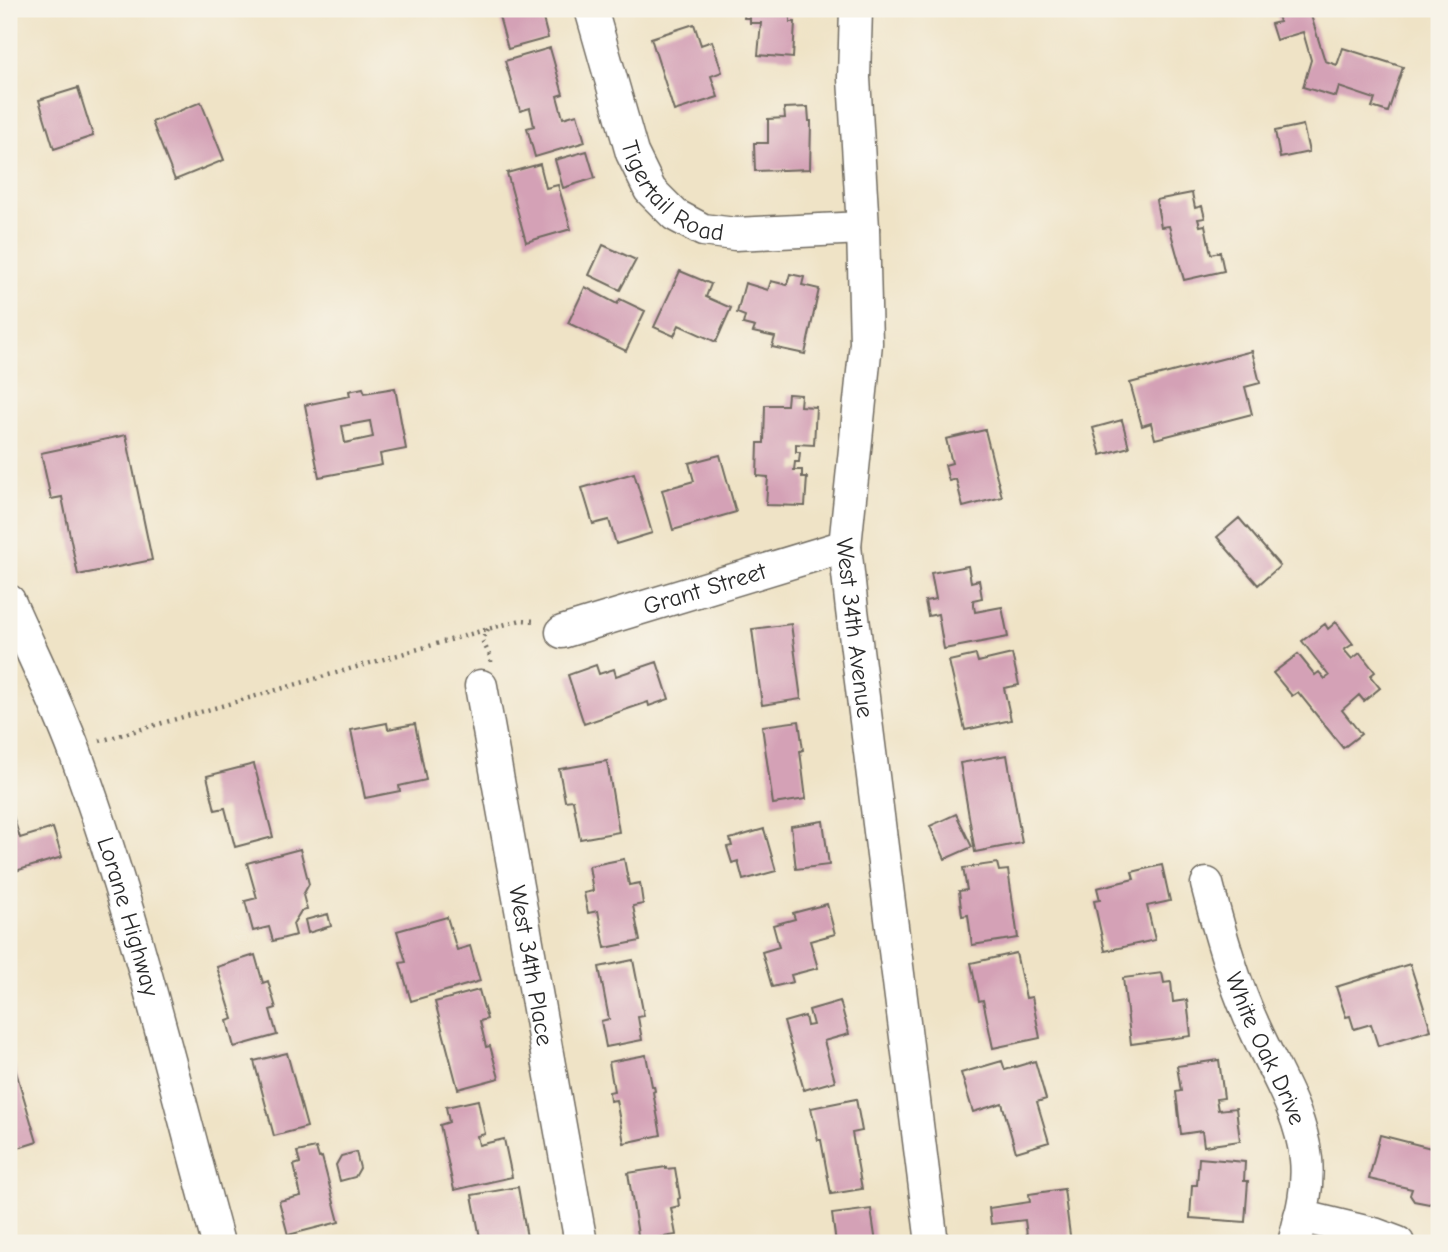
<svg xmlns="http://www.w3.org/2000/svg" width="1448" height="1252" font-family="'Comic Neue',sans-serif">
<rect width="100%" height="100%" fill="#f7f3e8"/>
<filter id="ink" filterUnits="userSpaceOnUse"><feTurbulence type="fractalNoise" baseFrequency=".0143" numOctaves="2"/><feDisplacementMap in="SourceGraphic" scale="14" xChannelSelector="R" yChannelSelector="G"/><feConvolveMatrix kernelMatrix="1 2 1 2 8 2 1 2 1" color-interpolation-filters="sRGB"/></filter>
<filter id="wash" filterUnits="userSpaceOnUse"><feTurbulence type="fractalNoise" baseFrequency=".00686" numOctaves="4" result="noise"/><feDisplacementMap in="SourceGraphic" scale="28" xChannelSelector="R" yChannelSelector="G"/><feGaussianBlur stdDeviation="1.57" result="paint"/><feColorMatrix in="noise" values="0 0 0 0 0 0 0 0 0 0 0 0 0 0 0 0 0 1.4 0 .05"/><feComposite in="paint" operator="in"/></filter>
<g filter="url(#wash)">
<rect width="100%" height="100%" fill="#efe3c6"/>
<g id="blocks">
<!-- building -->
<path fill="#d4a1b6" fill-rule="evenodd" d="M 497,9 L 546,9 L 541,11 L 548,38 L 508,49 Z
M 745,9 L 790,9 L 790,22 L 795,22 L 793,58 L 758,55 L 761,23 L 750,23 L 750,18 L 744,18 Z
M 1275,9 L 1309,9 L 1325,61 L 1337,65 L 1343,48 L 1403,67 L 1388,112 L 1372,107 L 1375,99 L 1339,87 L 1336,97 L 1303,87 L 1311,60 L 1303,32 L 1276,40 L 1271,24 L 1279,22 Z
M 694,24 L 701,45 L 712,41 L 722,72 L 711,76 L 718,97 L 674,111 L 651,38 Z
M 550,48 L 563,94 L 557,96 L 563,118 L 577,114 L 585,142 L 535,157 L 527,128 L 534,126 L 530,108 L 520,111 L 505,61 Z
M 78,88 L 93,136 L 54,149 L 39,100 Z
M 201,102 L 224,160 L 175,180 L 152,122 Z
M 808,107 L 809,121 L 811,121 L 810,169 L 755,171 L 754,143 L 768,143 L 768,119 L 785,118 L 784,108 Z
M 1303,125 L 1309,152 L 1280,158 L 1275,131 Z
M 587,151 L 595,178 L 563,188 L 555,160 Z
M 540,164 L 546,188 L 558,185 L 571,229 L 526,242 L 507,173 Z
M 1192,193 L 1195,208 L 1202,206 L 1205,218 L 1198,219 L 1200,226 L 1205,225 L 1211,254 L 1220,252 L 1224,271 L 1184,280 L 1169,226 L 1161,227 L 1156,200 Z
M 603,245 L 636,260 L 620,290 L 589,275 Z
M 680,271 L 711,284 L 706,297 L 731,308 L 716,342 L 679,325 L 674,336 L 654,327 Z
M 790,274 L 804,277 L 802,285 L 819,289 L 805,354 L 772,347 L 775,337 L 753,332 L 755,327 L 743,324 L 745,316 L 737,313 L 745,283 L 768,290 L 771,281 L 787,285 Z
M 585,287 L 617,304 L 620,299 L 645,311 L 626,351 L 568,323 Z
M 1252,351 L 1260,383 L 1245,387 L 1252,414 L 1155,439 L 1151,423 L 1142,426 L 1130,383 Z
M 363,388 L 365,393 L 395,388 L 406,449 L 380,454 L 382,465 L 319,477 L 305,405 L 350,396 L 349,391 ZM 370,421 L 373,437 L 345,443 L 342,426 Z
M 788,394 L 801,395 L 800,406 L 816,407 L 814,445 L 796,444 L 796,452 L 800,452 L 799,462 L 795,462 L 794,470 L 802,470 L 802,477 L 807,477 L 805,506 L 766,505 L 768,477 L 757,476 L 758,443 L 764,443 L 765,405 L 787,405 Z
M 1122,420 L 1129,447 L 1101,455 L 1093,428 Z
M 985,430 L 1002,497 L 963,507 L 956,479 L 949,481 L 945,465 L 952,463 L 946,439 Z
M 126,435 L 152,560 L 78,575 L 62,497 L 51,499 L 41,453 Z
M 720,455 L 736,512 L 673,530 L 662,490 L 694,481 L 689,463 Z
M 634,473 L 652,533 L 616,544 L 609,520 L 593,524 L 582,488 Z
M 1239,518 L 1280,566 L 1258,585 L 1217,537 Z
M 968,566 L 971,582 L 979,580 L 982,598 L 973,600 L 975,612 L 1002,607 L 1008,637 L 944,649 L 938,614 L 928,616 L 925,601 L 936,599 L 931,573 Z
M 1336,622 L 1353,644 L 1344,650 L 1352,659 L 1360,653 L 1375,672 L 1370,676 L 1380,688 L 1364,701 L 1359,695 L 1342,710 L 1361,734 L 1343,748 L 1298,692 L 1292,696 L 1273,673 L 1298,654 L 1315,675 L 1319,672 L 1325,679 L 1329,676 L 1302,641 L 1325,624 L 1328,629 Z
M 791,624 L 801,699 L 762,705 L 752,629 Z
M 1012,654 L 1019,685 L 1004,688 L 1011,720 L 965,730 L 949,661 L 976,655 L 978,662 Z
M 657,662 L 669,699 L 649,706 L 648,702 L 584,724 L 568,675 L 596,665 L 599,674 L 614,669 L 616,676 Z
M 799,721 L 803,750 L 800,751 L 806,799 L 773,804 L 762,726 Z
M 387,723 L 388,729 L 415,724 L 426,780 L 399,786 L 400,791 L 365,798 L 351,730 Z
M 1007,755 L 1022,843 L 975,852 L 960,763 Z
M 607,761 L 619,832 L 580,839 L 573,800 L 565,801 L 559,769 Z
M 254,764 L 273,837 L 235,847 L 225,808 L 215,810 L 207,776 Z
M 9,803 L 20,838 L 53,828 L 62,857 L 9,873 Z
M 956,814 L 972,847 L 945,859 L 930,826 Z
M 823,821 L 829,865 L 796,869 L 791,826 Z
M 764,829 L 776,871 L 743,880 L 738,861 L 732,863 L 727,847 L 732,846 L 730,839 Z
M 300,849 L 309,884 L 303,895 L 307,910 L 301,911 L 293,924 L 296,935 L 273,941 L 269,927 L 253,931 L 245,901 L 257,898 L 247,863 Z
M 624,859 L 629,885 L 640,883 L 643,904 L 633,906 L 640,941 L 605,948 L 598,911 L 588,913 L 584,893 L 593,891 L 589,866 Z
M 997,863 L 999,871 L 1008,870 L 1018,938 L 972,945 L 968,915 L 962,916 L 959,891 L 967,890 L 963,868 Z
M 1162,865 L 1170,901 L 1147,906 L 1155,940 L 1105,951 L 1094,901 L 1100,900 L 1097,888 L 1134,879 L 1132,872 Z
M 827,904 L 835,934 L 810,941 L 818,968 L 791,975 L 793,982 L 772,987 L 762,952 L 779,947 L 773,925 L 795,919 L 793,913 Z
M 328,914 L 331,926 L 308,933 L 305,920 Z
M 447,917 L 457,950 L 470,946 L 480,981 L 411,1001 L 400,963 L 406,962 L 397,931 Z
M 1016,953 L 1026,998 L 1032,997 L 1040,1038 L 993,1048 L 983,1000 L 979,1001 L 971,963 Z
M 255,955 L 263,983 L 268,981 L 276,1008 L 270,1010 L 277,1035 L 234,1047 L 227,1021 L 233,1019 L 217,967 Z
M 633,960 L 644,1016 L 638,1017 L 642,1040 L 606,1047 L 601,1021 L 609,1019 L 599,967 Z
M 1410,964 L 1431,1030 L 1378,1046 L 1371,1024 L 1354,1029 L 1350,1016 L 1346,1017 L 1336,987 Z
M 1162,973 L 1164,983 L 1171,982 L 1173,1002 L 1187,1000 L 1191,1036 L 1131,1044 L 1123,978 Z
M 479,990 L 487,1019 L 480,1021 L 486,1047 L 490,1046 L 499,1078 L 458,1089 L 435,1002 Z
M 840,1001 L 849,1034 L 824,1041 L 835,1081 L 804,1090 L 784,1022 L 805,1016 L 807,1026 L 813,1025 L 809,1010 Z
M 287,1053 L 307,1127 L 274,1136 L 254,1061 Z
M 646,1055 L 652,1086 L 654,1086 L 655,1091 L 653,1092 L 661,1135 L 624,1143 L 616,1100 L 610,1101 L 609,1092 L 614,1091 L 609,1062 Z
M 1219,1060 L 1224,1098 L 1216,1099 L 1218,1110 L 1236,1108 L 1240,1141 L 1204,1146 L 1202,1131 L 1181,1134 L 1176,1092 L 1181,1091 L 1177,1066 Z
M 1002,1061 L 1005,1070 L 1035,1061 L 1046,1099 L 1037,1102 L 1049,1142 L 1016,1152 L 1002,1103 L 973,1112 L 961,1073 Z
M 14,1065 L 37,1142 L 9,1151 L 9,1067 Z
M 856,1099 L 862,1131 L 852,1133 L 862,1189 L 831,1194 L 821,1140 L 818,1140 L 811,1108 Z
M 478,1100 L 485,1134 L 477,1136 L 479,1145 L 504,1139 L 512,1177 L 454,1190 L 440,1125 L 449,1122 L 446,1107 Z
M 1380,1135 L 1439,1150 L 1439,1201 L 1434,1200 L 1429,1204 L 1414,1201 L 1410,1195 L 1412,1189 L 1369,1179 Z
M 316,1148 L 319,1158 L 322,1157 L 339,1222 L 288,1235 L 279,1201 L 301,1196 L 294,1165 L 300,1163 L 297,1152 Z
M 356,1152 L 360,1168 L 355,1177 L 340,1181 L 336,1165 L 341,1156 Z
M 1199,1158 L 1245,1162 L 1244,1181 L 1248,1181 L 1245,1222 L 1190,1218 L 1192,1185 L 1197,1185 Z
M 666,1167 L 666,1169 L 675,1168 L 680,1198 L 678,1199 L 679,1206 L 671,1208 L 676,1235 L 639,1241 L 628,1173 Z
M 518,1187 L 528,1243 L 481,1243 L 472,1195 Z
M 1064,1189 L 1071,1243 L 1028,1243 L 1025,1220 L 991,1224 L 989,1208 L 1030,1202 L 1029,1194 Z
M 871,1209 L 876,1243 L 836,1243 L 832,1214 Z"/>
</g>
</g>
<g filter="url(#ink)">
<use href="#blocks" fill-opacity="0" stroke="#706b61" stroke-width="2"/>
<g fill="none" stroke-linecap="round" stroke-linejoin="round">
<defs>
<g id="minor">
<path id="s1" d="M 591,9 L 632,153 L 650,190 L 675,215 L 703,230 L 735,234 L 863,228"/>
<path id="s2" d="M 856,9 L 854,78 L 863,228 L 866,343 L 845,546 L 852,610 L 932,1243"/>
<path id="s3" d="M 9,601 C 31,651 56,701 75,752 C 134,912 173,1079 218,1243"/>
<path id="s4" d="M 562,632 L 845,546"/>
<path id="s5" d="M 481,686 L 581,1243"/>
<path id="s6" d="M 1207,884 C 1220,934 1234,984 1256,1031 C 1275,1073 1301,1112 1306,1159 C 1309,1188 1301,1216 1294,1243"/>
<path d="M 1300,1216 L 1374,1234 L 1398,1243"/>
</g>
</defs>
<!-- minor casing -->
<use href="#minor" stroke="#706b61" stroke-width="35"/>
<!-- path -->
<path stroke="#706b61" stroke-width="4.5" stroke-dasharray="2 5" stroke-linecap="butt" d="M 488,629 L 482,640 L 491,658 L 491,662
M 100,741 L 488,629 L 521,620 L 536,621"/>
<!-- minor -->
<use href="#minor" stroke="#fff" stroke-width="32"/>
</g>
</g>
<g text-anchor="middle" stroke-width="5" stroke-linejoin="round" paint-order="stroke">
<!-- street labels -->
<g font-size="24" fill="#2b2b2b" stroke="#f7f3e8">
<text dy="8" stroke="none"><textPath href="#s1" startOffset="208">Tigertail Road</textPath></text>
<text dy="8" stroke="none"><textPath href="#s4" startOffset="149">Grant Street</textPath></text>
<text dy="8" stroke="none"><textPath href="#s2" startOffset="621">West 34th Avenue</textPath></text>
<text dy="8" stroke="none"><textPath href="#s3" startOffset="338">Lorane Highway</textPath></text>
<text dy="8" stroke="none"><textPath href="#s5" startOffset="284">West 34th Place</textPath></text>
<text dy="8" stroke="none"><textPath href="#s6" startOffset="175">White Oak Drive</textPath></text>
</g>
</g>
<!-- margin -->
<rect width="1448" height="1252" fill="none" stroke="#f7f3e8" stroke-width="35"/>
</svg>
